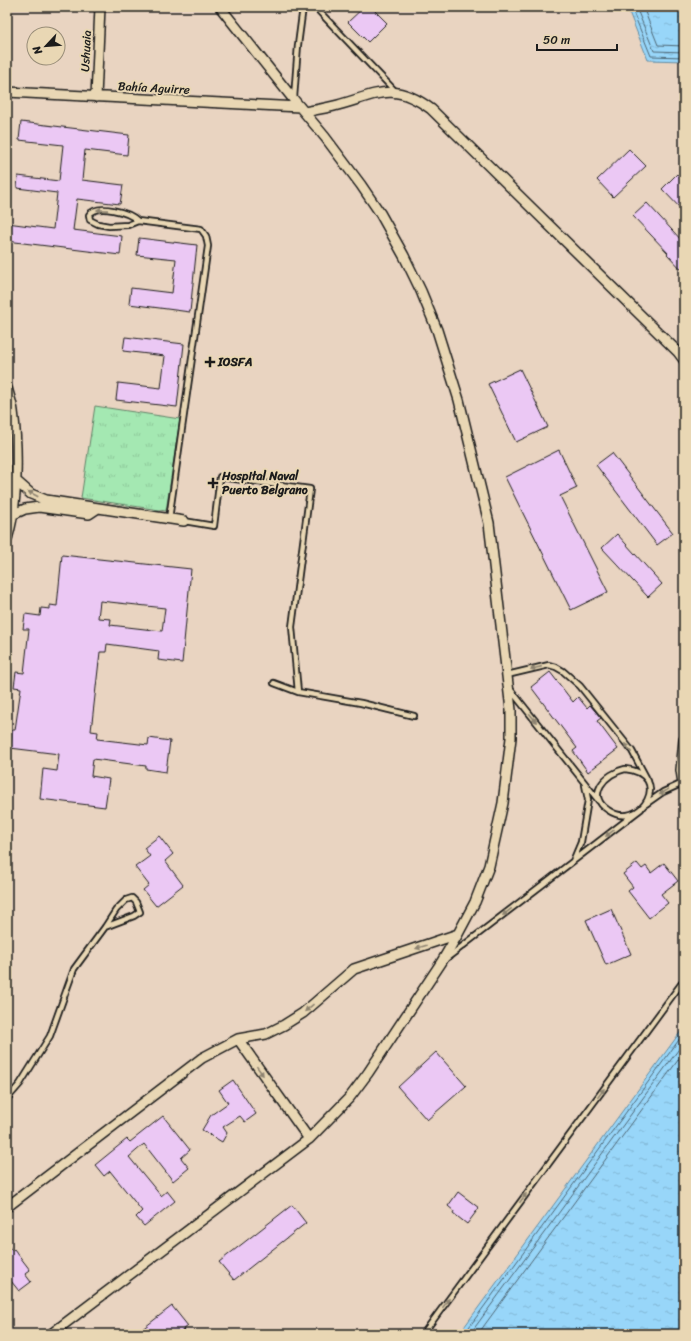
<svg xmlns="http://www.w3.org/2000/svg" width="691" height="1341" font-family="Sriracha,sans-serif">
<defs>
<pattern id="grass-tufts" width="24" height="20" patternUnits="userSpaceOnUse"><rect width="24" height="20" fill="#a4e8b2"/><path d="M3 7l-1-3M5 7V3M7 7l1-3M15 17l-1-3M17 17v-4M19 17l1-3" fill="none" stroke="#8dc698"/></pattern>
<pattern id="water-ripples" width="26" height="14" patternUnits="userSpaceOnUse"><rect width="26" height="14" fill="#98d6f9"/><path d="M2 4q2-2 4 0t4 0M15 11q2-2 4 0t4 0" fill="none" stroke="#82b7d5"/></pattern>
</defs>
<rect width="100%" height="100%" fill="#e9d4c1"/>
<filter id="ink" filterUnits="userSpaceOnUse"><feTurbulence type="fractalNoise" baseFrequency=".025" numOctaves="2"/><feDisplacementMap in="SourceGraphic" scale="8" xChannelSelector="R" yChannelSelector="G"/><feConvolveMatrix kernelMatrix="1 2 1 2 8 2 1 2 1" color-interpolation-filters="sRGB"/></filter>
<g filter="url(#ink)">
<!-- grass -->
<path fill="url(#grass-tufts)" stroke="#608267" d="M 95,406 L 180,419 L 166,511 L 81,498 Z"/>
<!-- water -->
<path fill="url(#water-ripples)" stroke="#668ca1" d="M 627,7 L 684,7 L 684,61 L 648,60 Z
M 684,1027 L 684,1334 L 459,1334 Z"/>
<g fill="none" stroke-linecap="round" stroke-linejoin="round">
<!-- shore -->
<path stroke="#4e6674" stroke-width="1" d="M 631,7 L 651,56 L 684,57
M 636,7 L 654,51 L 684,52
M 643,7 L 658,45 L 684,46
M 464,1334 L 684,1033
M 470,1334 L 684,1042
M 478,1334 L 684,1052"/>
</g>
<!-- building -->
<path fill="#ebc8f4" stroke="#1c1c1c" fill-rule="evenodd" d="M 364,7 L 371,7 L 387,23 L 368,42 L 348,22 Z
M 21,122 L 129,135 L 127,155 L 85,150 L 82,180 L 123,185 L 120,204 L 77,199 L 73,230 L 122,236 L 120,255 L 7,241 L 7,223 L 53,229 L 57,193 L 17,188 L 18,176 L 59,181 L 63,145 L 19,140 Z
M 629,149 L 646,166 L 613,197 L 597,180 Z
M 677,174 L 684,181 L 684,212 L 662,189 Z
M 647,203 L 684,243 L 684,272 L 667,254 L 668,253 L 633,216 Z
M 139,238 L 197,245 L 190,312 L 129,304 L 131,288 L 172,293 L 176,259 L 137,255 Z
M 125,337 L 184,344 L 177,407 L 116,400 L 118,383 L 161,388 L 165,356 L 123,351 Z
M 520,369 L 548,427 L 516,442 L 488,384 Z
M 559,450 L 577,488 L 560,496 L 608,592 L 571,610 L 505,477 Z
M 612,453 L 673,533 L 657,545 L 596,465 Z
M 617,534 L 662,584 L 648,597 L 602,548 Z
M 62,555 L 191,569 L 182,663 L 158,660 L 159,651 L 107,644 L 106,652 L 100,652 L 91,731 L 98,732 L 97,739 L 148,745 L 149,738 L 170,741 L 166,772 L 146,769 L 146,766 L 93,759 L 91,776 L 109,779 L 105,807 L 40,799 L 43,769 L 57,771 L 59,754 L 10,748 L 12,730 L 15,730 L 21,688 L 14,687 L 16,672 L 24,673 L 29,629 L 23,629 L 25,614 L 40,616 L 41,608 L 50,609 L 50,605 L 57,606 ZM 100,601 L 165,608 L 162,631 L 110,625 L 111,619 L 98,618 Z
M 550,672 L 573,702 L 578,697 L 587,708 L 590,705 L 601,718 L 597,721 L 618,749 L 588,772 L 573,751 L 577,748 L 531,687 Z
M 159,836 L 173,854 L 165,861 L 183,885 L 156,906 L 143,890 L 149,885 L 135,867 L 150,856 L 144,848 Z
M 637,863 L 642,869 L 646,866 L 651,873 L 664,863 L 678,881 L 661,894 L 668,903 L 649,918 L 628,891 L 633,887 L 623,874 Z
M 611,909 L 631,954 L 606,965 L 586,920 Z
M 436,1052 L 466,1086 L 427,1120 L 398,1087 Z
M 233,1080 L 256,1114 L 245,1122 L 240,1116 L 223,1127 L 227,1133 L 222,1142 L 202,1130 L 211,1115 L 228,1103 L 219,1090 Z
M 163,1116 L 190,1150 L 181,1158 L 189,1168 L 173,1181 L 144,1144 L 129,1157 L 161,1196 L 167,1191 L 175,1201 L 144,1226 L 136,1217 L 142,1211 L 110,1171 L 104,1176 L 95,1165 L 127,1139 L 130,1142 Z
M 458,1192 L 479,1208 L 467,1224 L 453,1213 L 454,1211 L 448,1206 Z
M 292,1205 L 306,1223 L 234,1280 L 219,1262 Z
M 7,1244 L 12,1251 L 14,1249 L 30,1270 L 25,1274 L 31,1282 L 19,1291 L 7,1276 Z
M 172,1306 L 188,1326 L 178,1334 L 136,1334 Z"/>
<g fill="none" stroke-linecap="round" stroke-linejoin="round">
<defs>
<path id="service" d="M 315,7 L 395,91
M 294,98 L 298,45 L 303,7
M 138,221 C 129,212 97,203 89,215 L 90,220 L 98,224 L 109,226 L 128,225 L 138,221 L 201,229 L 206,236 L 208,246 L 169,519
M 184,521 L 214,526 L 220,477 L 310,489 L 292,627 L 298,692 L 274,683
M 507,675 L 549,665 L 556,667 L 563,671 L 580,686 L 632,751 L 648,781
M 510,689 L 599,801
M 298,692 L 361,703 L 414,716
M 625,769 C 674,774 641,833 608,810 C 585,795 606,773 625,769 Z
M 646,804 L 663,792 L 683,783
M 573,861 L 581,842 L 588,800 L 585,785
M 447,958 L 641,809
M 7,1099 L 20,1084 L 50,1036 L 74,969 L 105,927 L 116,910 L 126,900 L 132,898 L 136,902 L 140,912 L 134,916 L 105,927
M 423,1334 L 684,980"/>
<path id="minor" d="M 7,92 L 300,107
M 96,97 L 100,7
M 304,112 C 315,110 327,108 338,105 C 378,94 393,81 431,109 L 678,352 L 684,360
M 7,388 C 9,395 12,403 13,411 C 18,448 18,504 7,539
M 15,480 L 31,494 L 46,500 L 184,521
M 14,514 L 25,509 L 39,507 L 89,514 L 98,508
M 683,783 L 681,770 L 684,740
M 238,1039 L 309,1139
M 7,1207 L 202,1058 L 238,1039 L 266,1034 L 284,1025 L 303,1013 L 354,969 L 458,934
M 51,1334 L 309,1139 L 350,1097 L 368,1073 L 441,963 L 458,934 L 475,902 L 489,866 L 503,803 L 511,738 L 511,710 L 489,523 L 459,400 L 437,330 L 421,291 L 404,256 L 380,213 L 361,185 L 325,137 L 294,100 L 220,7"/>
</defs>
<!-- service casing -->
<use href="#service" stroke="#1c1c1c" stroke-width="8"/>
<!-- minor casing -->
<use href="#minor" stroke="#1c1c1c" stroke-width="12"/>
<!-- service -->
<use href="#service" stroke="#e9d7b4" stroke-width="4.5"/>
<!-- minor -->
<use href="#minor" stroke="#e9d7b4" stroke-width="9"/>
</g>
<!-- one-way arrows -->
<defs><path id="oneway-solid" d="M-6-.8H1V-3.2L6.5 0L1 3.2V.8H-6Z"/></defs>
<g fill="#8d8370">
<use href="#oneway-solid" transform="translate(102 210) rotate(-179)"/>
<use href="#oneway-solid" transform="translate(33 494) rotate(-152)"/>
<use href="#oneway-solid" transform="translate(536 668) rotate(167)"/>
<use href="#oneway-solid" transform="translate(533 718) rotate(51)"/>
<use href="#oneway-solid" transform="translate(628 748) rotate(-127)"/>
<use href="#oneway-solid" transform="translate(664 792) rotate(149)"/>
<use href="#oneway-solid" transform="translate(610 833) rotate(142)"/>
<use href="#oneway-solid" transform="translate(507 912) rotate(142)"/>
<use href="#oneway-solid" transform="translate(421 947) rotate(162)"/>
<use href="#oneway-solid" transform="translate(309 1008) rotate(139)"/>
<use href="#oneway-solid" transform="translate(260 1071) rotate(54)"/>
<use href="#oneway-solid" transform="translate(601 1093) rotate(-54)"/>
<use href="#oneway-solid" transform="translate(523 1198) rotate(-54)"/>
<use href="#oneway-solid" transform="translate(446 1303) rotate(-54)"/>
</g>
</g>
<!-- markers -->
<g fill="#1c1c1c" stroke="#e9d7b4" stroke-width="1.5">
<path d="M208 356h4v4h4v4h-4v4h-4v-4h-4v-4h4z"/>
<path d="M211 477h4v4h4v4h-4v4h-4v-4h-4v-4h4z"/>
</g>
<g text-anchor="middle" stroke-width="4" stroke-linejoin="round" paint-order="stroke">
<!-- street labels -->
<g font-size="12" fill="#1c1c1c" stroke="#e9d7b4">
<text transform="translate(86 51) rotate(-87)" y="4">Ushuaia</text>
<text transform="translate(154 88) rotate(3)" y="4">Bahía Aguirre</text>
</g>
<!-- poi labels -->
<g font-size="12" font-weight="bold" fill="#1c1c1c" stroke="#e9d7b4" text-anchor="start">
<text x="218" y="366">IOSFA</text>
<text x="222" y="480">Hospital Naval<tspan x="222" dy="14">Puerto Belgrano</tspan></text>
</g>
</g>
<!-- margin -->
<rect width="691" height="1341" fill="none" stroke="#e9d7b4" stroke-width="24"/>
<rect x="12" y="12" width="667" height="1317" fill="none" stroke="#1c1c1c" stroke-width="1.5" filter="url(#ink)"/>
<!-- north arrow -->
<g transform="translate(46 46) rotate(244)"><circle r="19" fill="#e9d7b4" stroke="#978c77"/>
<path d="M0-3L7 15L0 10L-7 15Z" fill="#1c1c1c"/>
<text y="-6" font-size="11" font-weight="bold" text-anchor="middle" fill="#1c1c1c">N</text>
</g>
<!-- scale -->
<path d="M537 44v6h80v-6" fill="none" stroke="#1c1c1c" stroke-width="2"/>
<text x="543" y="44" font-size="12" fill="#1c1c1c" stroke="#e9d7b4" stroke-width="3" paint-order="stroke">50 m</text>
</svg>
